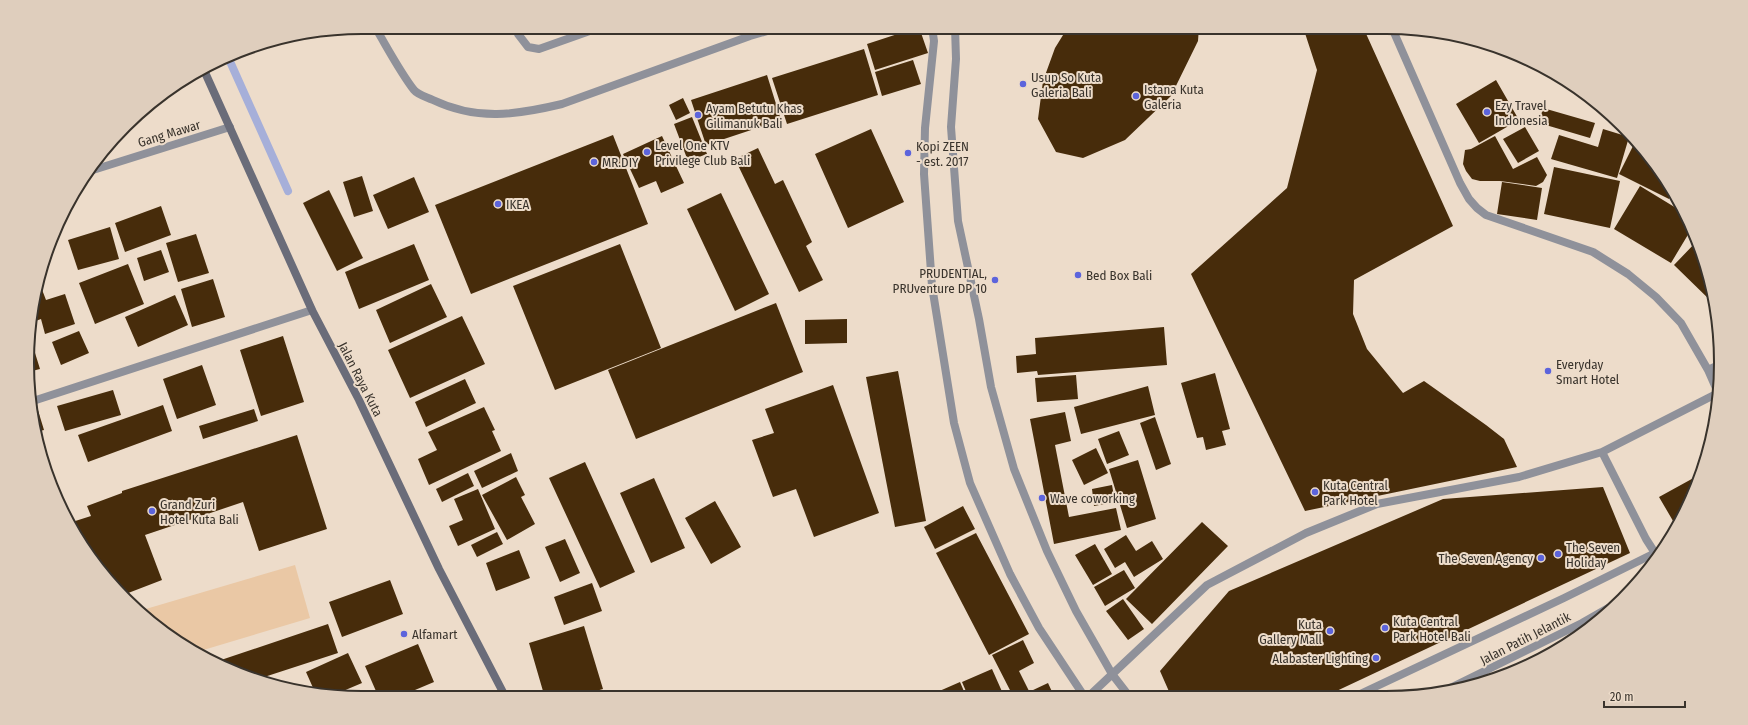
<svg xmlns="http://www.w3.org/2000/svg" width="1748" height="725" font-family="'Fira Sans Condensed',sans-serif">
<rect width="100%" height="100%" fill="#eddcca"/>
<!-- green -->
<path fill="#eac8a5" d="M 295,565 L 310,618 L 200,651 L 158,629 L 139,611 Z"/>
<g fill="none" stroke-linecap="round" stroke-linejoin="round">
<!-- stream -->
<path stroke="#a6afd9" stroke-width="8" d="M 228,57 L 288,191"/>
</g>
<!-- building -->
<path fill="#472c0b" d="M 919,27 L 928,53 L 875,70 L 867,44 Z
M 1068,27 L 1199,27 L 1198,41 L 1171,96 L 1125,140 L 1083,158 L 1056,152 L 1038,119 L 1043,81 L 1055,48 Z
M 1303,27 L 1363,27 L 1453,226 L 1354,280 L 1353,314 L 1367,349 L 1403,393 L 1424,381 L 1486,425 L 1504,439 L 1517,467 L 1305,511 L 1191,274 L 1287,188 L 1317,70 Z
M 864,49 L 878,95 L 787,124 L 772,78 Z
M 913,60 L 921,84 L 882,96 L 875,72 Z
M 767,75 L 781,120 L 706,145 L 691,100 Z
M 1496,80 L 1519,120 L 1479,143 L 1456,104 Z
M 683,98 L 690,113 L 676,120 L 669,105 Z
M 1543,108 L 1595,123 L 1590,138 L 1539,123 Z
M 692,117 L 707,154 L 688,161 L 674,124 Z
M 1525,127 L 1539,151 L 1518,163 L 1503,139 Z
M 871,129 L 904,202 L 848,228 L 815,154 Z
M 1603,129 L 1629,137 L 1617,178 L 1551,159 L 1559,135 L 1598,147 Z
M 613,135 L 648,224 L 471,294 L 435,205 Z
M 662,136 L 684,183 L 661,193 L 656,181 L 639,188 L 623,154 Z
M 1495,136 L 1513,169 L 1537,157 L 1547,175 L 1543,182 L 1536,186 L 1500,181 L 1480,181 L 1472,179 L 1466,171 L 1463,164 L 1465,150 L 1471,149 Z
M 1633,146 L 1647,153 L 1652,158 L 1673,192 L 1669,199 L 1619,174 Z
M 758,148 L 775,184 L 783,180 L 812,242 L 806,246 L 823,280 L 799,292 L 735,159 Z
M 1554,167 L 1620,181 L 1610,228 L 1544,214 Z
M 362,176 L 373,211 L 354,217 L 343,182 Z
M 414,177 L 429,212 L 388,229 L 373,195 Z
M 1502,182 L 1542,188 L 1537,220 L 1497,214 Z
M 1640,186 L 1686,214 L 1692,228 L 1671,263 L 1614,229 Z
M 329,190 L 363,258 L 337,271 L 303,203 Z
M 721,193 L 769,294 L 735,311 L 687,209 Z
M 161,206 L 171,235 L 125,252 L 115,223 Z
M 110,227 L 119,259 L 78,270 L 68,240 Z
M 196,234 L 209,273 L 178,282 L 166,243 Z
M 1697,241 L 1710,275 L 1714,304 L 1674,265 Z
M 414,244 L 429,280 L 359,309 L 345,272 Z
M 620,244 L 661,348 L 555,390 L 513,286 Z
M 161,250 L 169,272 L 144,281 L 137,258 Z
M 128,264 L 144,304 L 95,324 L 79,283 Z
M 213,279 L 225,317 L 192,327 L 181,289 Z
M 431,284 L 447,317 L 390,343 L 376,310 Z
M 41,287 L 46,300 L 65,294 L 75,324 L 45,334 L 41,319 L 30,323 L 37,288 Z
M 175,295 L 188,325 L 138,347 L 125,317 Z
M 776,303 L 803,372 L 636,439 L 608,370 Z
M 462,316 L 485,364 L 410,398 L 388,350 Z
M 847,319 L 847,343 L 805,344 L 805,320 Z
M 1164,327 L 1167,365 L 1038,375 L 1037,371 L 1017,373 L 1016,356 L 1036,354 L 1035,338 Z
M 79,331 L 89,353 L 61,365 L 52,342 Z
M 283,336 L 304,402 L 261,416 L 240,350 Z
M 31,340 L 40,369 L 32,371 Z
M 202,365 L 216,405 L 177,419 L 163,379 Z
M 898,371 L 926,521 L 895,527 L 866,377 Z
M 1215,373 L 1230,429 L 1222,431 L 1226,445 L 1206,450 L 1203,437 L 1197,438 L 1181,383 Z
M 1076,375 L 1078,399 L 1037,402 L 1035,378 Z
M 465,379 L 476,403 L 426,427 L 415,402 Z
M 833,385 L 879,513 L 814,537 L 796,489 L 773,497 L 752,440 L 774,433 L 765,409 Z
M 1148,386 L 1155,415 L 1081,434 L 1074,407 Z
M 113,390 L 121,415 L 65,431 L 57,406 Z
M 163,405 L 172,431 L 88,462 L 78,435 Z
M 37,407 L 44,430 L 35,432 L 33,428 L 33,408 Z
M 484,407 L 495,430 L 492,431 L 501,451 L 429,485 L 418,459 L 437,450 L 428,432 Z
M 254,409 L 258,421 L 203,439 L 199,426 Z
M 1065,412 L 1071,441 L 1055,445 L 1069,517 L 1116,508 L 1121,530 L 1054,544 L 1030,419 Z
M 1155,417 L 1171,464 L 1156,470 L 1140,423 Z
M 1119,431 L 1129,455 L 1107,464 L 1098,439 Z
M 297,435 L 327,529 L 259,551 L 243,502 L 145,535 L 162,580 L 123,595 L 118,591 L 115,582 L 110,584 L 72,530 L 69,523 L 91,516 L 87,506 L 122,493 L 122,491 Z
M 1096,448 L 1108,473 L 1084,485 L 1072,460 Z
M 511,453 L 518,471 L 482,488 L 474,471 Z
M 1138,460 L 1156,519 L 1127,528 L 1109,469 Z
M 585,462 L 635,572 L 600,588 L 549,478 Z
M 468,473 L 474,486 L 442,502 L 436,489 Z
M 1699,475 L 1700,477 L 1676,526 L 1659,497 Z
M 516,477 L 525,495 L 521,497 L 535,524 L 507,540 L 482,495 Z
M 654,478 L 685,548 L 651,563 L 620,493 Z
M 1112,485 L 1115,502 L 1094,506 L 1092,489 Z
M 1603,487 L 1630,553 L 1328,695 L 1171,696 L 1160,671 L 1229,591 L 1443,499 Z
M 478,489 L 495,529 L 458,546 L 449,526 L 463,520 L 454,499 Z
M 715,501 L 741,547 L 711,564 L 685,518 Z
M 963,506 L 975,529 L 935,549 L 924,527 Z
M 1202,522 L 1228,546 L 1152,624 L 1126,599 Z
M 497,532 L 503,544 L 477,557 L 471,545 Z
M 976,533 L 1029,634 L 989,655 L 936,553 Z
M 1126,535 L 1136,551 L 1152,541 L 1163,559 L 1134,577 L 1125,562 L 1115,568 L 1104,549 Z
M 565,539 L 580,573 L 560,582 L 545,547 Z
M 1095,544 L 1112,574 L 1093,585 L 1075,555 Z
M 519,550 L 530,578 L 496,591 L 486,563 Z
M 1124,570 L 1135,588 L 1105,606 L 1094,587 Z
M 390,580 L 403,614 L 342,637 L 329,602 Z
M 592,583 L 602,611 L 564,625 L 554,597 Z
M 1123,599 L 1144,629 L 1128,640 L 1106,611 Z
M 328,624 L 338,653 L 255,680 L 218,661 Z
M 584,626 L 603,689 L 575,697 L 545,698 L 529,643 Z
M 1023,640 L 1034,663 L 1019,671 L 1030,693 L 1024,696 L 1013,696 L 992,655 Z
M 418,644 L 434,682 L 396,698 L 379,698 L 365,666 Z
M 348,653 L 362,683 L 336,694 L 314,690 L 306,672 Z
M 992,669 L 1004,696 L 968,696 L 962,682 Z
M 960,682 L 966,696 L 928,696 Z
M 1048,683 L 1054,696 L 1034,696 L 1031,691 Z
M 623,691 L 625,697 L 605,697 Z"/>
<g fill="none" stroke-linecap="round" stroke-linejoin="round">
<!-- service -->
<path stroke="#8f919a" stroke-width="8" d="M 375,27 C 387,47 400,72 414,90 C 418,95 427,97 433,100 C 477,121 516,115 562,104 L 750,36 L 781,27
M 515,27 L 518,34 L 528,47 L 539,49 L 601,27
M 932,27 L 934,41 L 925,128 L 924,174 L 932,286 L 954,423 L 970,483 L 1010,574 L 1039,628 L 1084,696
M 955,27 L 956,59 L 951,127 L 958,221 L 979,319 L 991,387 L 1014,469 L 1047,551 L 1076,611 L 1112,674 L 1129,696
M 1392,28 L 1460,183 L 1469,199 L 1477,208 L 1486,215 L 1593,252 L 1628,274 L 1656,297 L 1681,323 L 1708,370 L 1719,395
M 1708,370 L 1719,365
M 1358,695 L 1564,598 L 1655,553 L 1646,539 L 1602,452
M 1089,696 L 1207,585 L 1306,533 L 1377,504 L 1519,477 L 1602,452 L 1718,393"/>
<!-- minor -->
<path stroke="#8f919a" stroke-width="8" d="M 93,170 L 230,127
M 33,401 L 312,310"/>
<!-- tertiary -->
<path stroke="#8f919a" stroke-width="8" d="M 1442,692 L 1582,623 L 1617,603"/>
<!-- secondary -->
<path stroke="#6a6c79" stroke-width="8" d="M 203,68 L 312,310 L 359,400 L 439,569 L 506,698"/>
</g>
<!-- markers -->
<g fill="#5c64dc" stroke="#eddcca" stroke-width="1.5">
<circle cx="1023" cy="84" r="4"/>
<circle cx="1136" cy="96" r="4"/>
<circle cx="1487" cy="112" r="4"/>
<circle cx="698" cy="115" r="4"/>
<circle cx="647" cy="152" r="4"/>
<circle cx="908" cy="153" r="4"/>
<circle cx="594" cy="162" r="4"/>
<circle cx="498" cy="204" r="4"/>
<circle cx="1078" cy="275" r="4"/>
<circle cx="995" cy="280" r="4"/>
<circle cx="1548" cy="371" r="4"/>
<circle cx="1315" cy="492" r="4"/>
<circle cx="1042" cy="498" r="4"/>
<circle cx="152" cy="511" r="4"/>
<circle cx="1558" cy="554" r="4"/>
<circle cx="1541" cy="558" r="4"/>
<circle cx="1385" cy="628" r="4"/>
<circle cx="1330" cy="631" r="4"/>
<circle cx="404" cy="634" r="4"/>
<circle cx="1376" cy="658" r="4"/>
</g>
<g text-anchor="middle" stroke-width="4" stroke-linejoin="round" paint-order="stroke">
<!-- poi labels -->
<g font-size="13" fill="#39332c" stroke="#eddcca" text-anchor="start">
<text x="1031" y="82">Usup So Kuta<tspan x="1031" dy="15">Galeria Bali</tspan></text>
<text x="1144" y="94">Istana Kuta<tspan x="1144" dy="15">Galeria</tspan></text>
<text x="1495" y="110">Ezy Travel<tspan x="1495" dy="15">Indonesia</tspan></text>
<text x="706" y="113">Ayam Betutu Khas<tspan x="706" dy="15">Gilimanuk Bali</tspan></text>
<text x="655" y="150">Level One KTV<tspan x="655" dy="15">Privilege Club Bali</tspan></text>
<text x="916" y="151">Kopi ZEEN<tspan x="916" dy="15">- est. 2017</tspan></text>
<text x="602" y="167">MR.DIY</text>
<text x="506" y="209">IKEA</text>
<text x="987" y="278" text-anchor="end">PRUDENTIAL,<tspan x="987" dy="15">PRUventure DP 10</tspan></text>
<text x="1086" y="280">Bed Box Bali</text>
<text x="1556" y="369">Everyday<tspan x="1556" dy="15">Smart Hotel</tspan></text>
<text x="1323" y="490">Kuta Central<tspan x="1323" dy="15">Park Hotel</tspan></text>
<text x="1050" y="503">Wave coworking</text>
<text x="160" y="509">Grand Zuri<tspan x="160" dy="15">Hotel Kuta Bali</tspan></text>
<text x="1566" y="552">The Seven<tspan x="1566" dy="15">Holiday</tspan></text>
<text x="1533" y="563" text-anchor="end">The Seven Agency</text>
<text x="1393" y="626">Kuta Central<tspan x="1393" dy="15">Park Hotel Bali</tspan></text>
<text x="1322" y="629" text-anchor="end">Kuta<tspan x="1322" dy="15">Gallery Mall</tspan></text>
<text x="412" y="639">Alfamart</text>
<text x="1368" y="663" text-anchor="end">Alabaster Lighting</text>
</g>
<!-- street labels -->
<g font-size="13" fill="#39332c" stroke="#eddcca">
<text transform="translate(169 133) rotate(-17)" y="5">Gang Mawar</text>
<text transform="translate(361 379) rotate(63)" y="5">Jalan Raya Kuta</text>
<text transform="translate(1525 638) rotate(-27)" y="5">Jalan Patih Jelantik</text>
</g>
</g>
<!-- crop -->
<path d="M0 0H1748V725H0ZM362 34H1386A328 328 0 0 1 1714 362V363A328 328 0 0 1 1386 691H362A328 328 0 0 1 34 363V362A328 328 0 0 1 362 34Z" fill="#dfcebd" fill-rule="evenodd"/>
<path fill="none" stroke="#39332c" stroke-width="2" d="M362 34H1386A328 328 0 0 1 1714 362V363A328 328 0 0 1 1386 691H362A328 328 0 0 1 34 363V362A328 328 0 0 1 362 34Z"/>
<!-- scale -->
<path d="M1604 701v6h81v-6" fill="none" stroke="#39332c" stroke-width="2"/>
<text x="1610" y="701" font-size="12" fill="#39332c" stroke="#eddcca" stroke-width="3" paint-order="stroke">20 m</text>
</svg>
